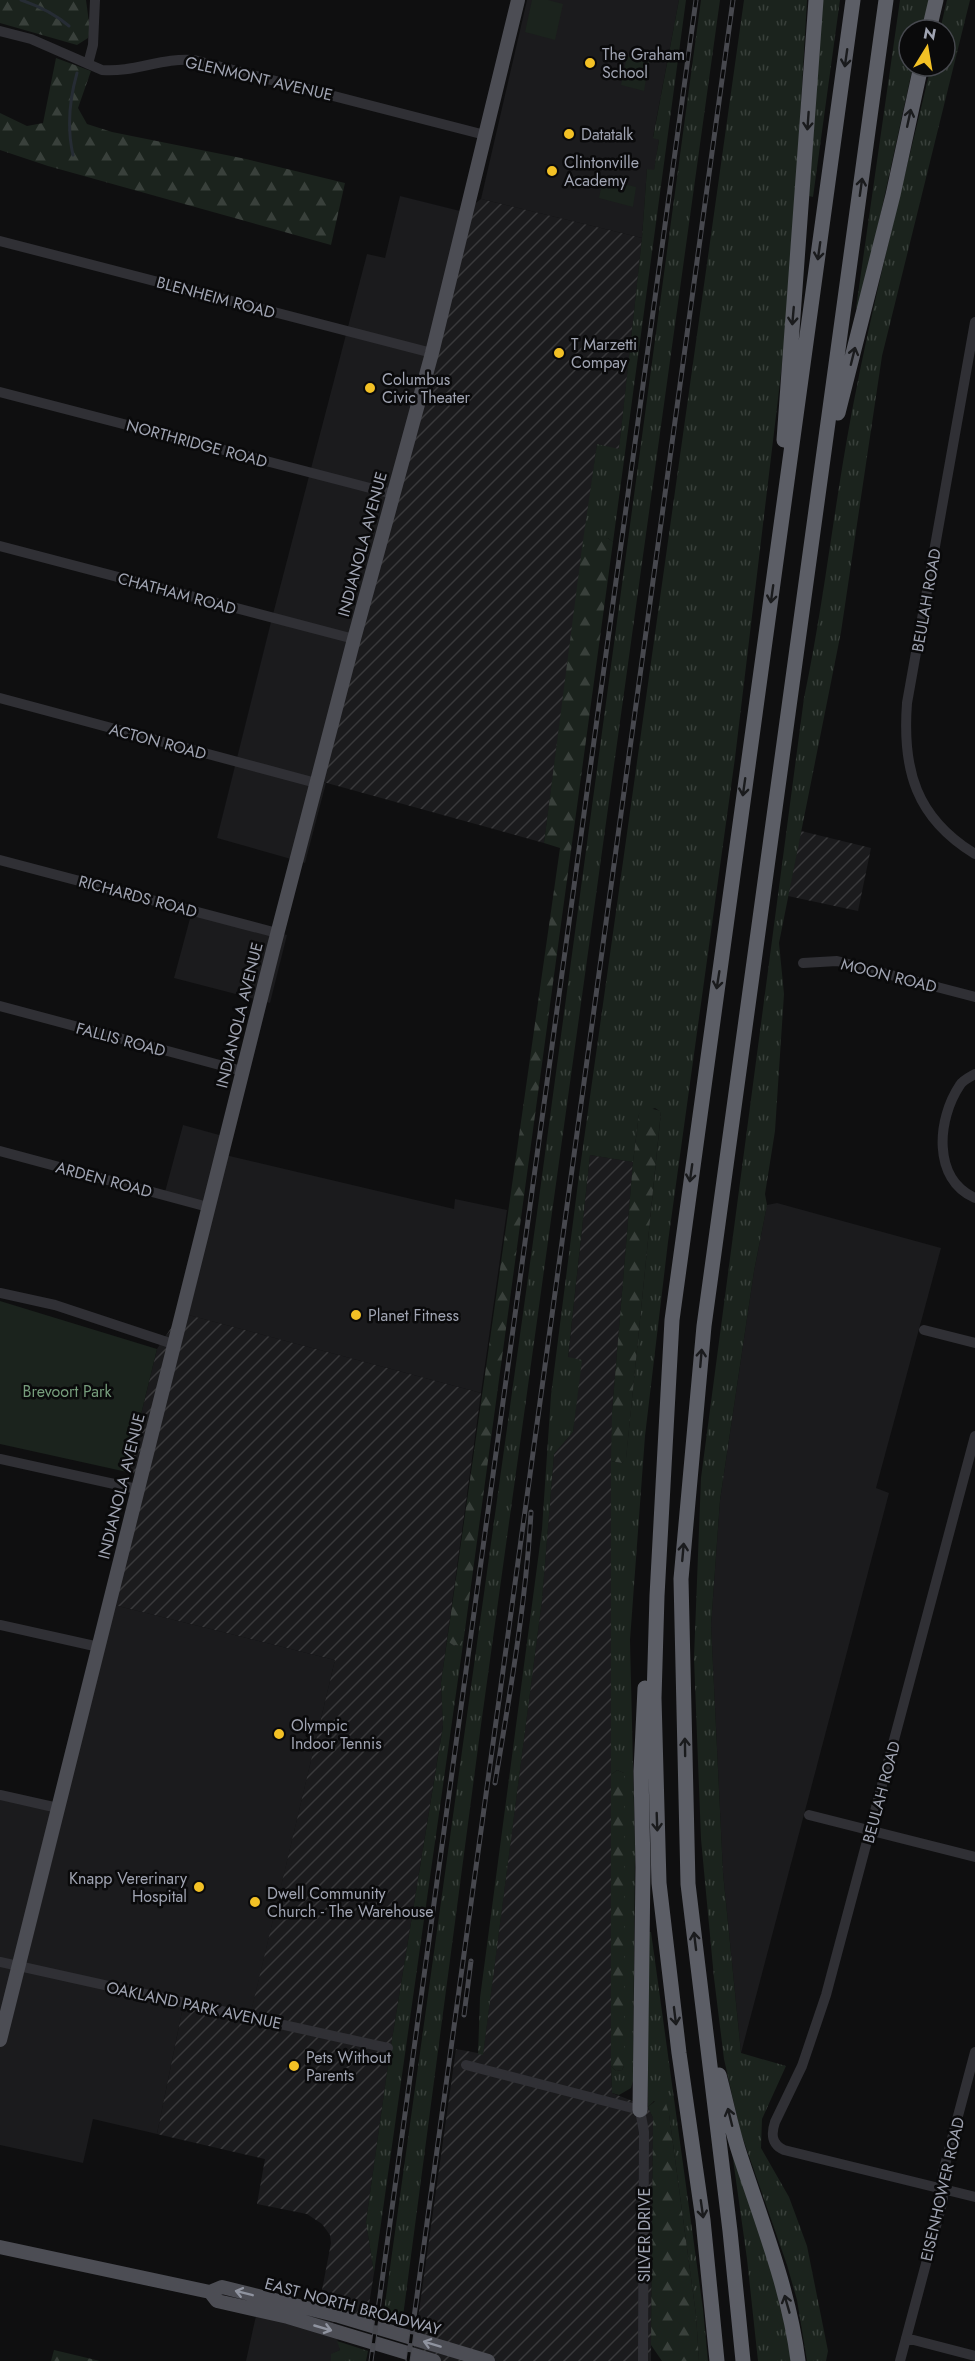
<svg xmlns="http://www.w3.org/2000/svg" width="975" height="2361" font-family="Jost,sans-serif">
<defs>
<pattern id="industrial-furrows" width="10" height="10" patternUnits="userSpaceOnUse" patternTransform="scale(1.5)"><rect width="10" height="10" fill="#1b1b1d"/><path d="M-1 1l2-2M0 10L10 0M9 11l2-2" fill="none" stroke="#39393b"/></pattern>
<pattern id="grass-tufts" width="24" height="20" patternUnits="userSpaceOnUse" patternTransform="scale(1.5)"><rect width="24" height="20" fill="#1b231d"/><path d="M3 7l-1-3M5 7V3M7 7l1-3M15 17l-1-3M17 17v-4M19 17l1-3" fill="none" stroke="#39403b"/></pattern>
<pattern id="forest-firs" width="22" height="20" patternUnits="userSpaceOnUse" patternTransform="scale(1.5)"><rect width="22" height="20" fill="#1b231d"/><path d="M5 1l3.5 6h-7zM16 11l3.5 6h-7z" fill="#39403b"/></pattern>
</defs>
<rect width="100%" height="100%" fill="#0f0f10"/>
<!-- built -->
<path fill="#1b1b1d" d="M 527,0 L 679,0 L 653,137 L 659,140 L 654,171 L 647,169 L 642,238 L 481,199 Z
M 400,196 L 464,212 L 316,781 L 326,783 L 305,863 L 217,838 L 272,618 L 367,254 L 385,258 Z
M 192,911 L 287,935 L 270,1003 L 174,978 Z
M 183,1125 L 223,1136 L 206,1203 L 165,1192 Z
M 221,1154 L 454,1209 L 455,1199 L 507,1210 L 481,1393 L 181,1313 Z
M 777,1203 L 941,1248 L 876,1488 L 889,1493 L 741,2053 L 723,1873 L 711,1625 L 720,1500 L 754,1271 L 767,1205 Z
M 110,1604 L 335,1660 L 250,2017 L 184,2002 L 157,2134 L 93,2119 L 83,2163 L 0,2145 L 0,1795 L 59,1807 Z
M 259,2302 L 333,2322 L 340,2350 L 332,2354 L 331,2361 L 246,2361 Z"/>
<!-- industrial -->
<path fill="url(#industrial-furrows)" d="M 481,199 L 642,238 L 619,450 L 597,444 L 544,843 L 316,780 L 464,212 Z
M 801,831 L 871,848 L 858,911 L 788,896 Z
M 590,1155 L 633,1162 L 612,1412 L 611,2066 L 612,2093 L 648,2107 L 653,2118 L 651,2361 L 412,2361 L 456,2049 L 483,2054 L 542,1600 L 554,1454 L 573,1432 L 581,1360 L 568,1358 Z
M 181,1313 L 481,1393 L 441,1683 L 443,1725 L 389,2058 L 366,2222 L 374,2273 L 367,2317 L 333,2322 L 317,2316 L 331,2243 L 330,2235 L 322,2224 L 307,2214 L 257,2204 L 265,2159 L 157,2134 L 184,2002 L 250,2016 L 335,1660 L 110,1604 L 142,1475 L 127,1472 L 157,1349 Z"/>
<!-- grass -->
<path fill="url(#grass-tufts)" d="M 679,0 L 686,0 L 613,542 L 608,538 L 582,548 L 597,444 L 619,449 L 642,238 L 647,169 L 654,170 L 659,140 L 653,138 Z
M 701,0 L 720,0 L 481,1725 L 402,2324 L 383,2318 L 537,1213 Z
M 744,0 L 807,0 L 790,293 L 778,399 L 735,758 L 668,1242 L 645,1436 L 630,1640 L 635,1849 L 633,2081 L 631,2088 L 619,2095 L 612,2093 L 611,2066 L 616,2071 L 622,2070 L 624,2066 L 624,1773 L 617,1770 L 611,1775 L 611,1461 L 622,1463 L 626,1458 L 661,1112 L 655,1108 L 639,1114 L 633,1162 L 590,1155 L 568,1357 L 582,1360 L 573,1432 L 554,1454 L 542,1600 L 483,2055 L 478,2054 L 480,1998 L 542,1529 L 551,1395 L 579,1175 Z
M 822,0 L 840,0 L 813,197 L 809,196 Z
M 900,0 L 929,0 L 922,30 L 909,30 L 909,66 L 913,66 L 860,308 L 856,308 Z
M 947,0 L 970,0 L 882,356 L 841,632 L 779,943 L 784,994 L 775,1131 L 765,1194 L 767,1205 L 754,1271 L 720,1500 L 711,1625 L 723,1873 L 741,2053 L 786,2066 L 762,2119 L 761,2148 L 789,2197 L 807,2246 L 828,2351 L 826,2361 L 807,2361 L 797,2300 L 787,2265 L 740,2130 L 724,2059 L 714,1978 L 701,1839 L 694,1658 L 701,1478 L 804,698 C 824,603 834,506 852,411 C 874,295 904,181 931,66 L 945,66 L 945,30 L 940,30 Z
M 464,1637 L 374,2273 L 366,2222 L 389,2058 L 443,1726 L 441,1683 L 447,1641 L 453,1645 L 458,1646 Z
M 648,1932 L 651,1932 L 703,2309 L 708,2361 L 699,2361 L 696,2315 L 669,2114 L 654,2101 L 648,2107 Z
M 732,2152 L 774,2270 L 793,2361 L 758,2361 L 747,2259 Z
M 337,2341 L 368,2351 L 366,2361 L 331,2361 L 331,2354 L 340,2350 Z"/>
<!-- forest -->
<path fill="url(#forest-firs)" d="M 0,0 L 86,0 L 90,30 L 88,38 L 77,45 L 0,23 Z
M 56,58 L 91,71 L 78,108 L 87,124 L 112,132 L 246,159 L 345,183 L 331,245 L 48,166 L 0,150 L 0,113 L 27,126 L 43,123 Z
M 608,538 L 613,542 L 464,1637 L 459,1646 L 453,1645 L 447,1641 L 560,848 L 544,843 L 582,548 L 591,541 Z
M 645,1107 L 661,1111 L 626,1459 L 622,1463 L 611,1461 L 612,1412 L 633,1162 L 639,1114 Z
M 617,1770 L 624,1773 L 624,2066 L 622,2070 L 616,2071 L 611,2066 L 611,1775 Z
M 659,2098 L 665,2100 L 669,2114 L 696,2315 L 699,2361 L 662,2361 L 651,2345 L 653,2118 L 648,2107 Z
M 54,2350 L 100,2361 L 51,2361 Z"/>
<!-- green -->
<path fill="#1b231d" d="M 532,0 L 548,0 L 563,4 L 555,40 L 525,32 Z
M 627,56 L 649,62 L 644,91 L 621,85 Z
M 603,179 L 636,187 L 633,207 L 599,198 Z
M 0,1301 L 157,1349 L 127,1472 L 0,1444 Z"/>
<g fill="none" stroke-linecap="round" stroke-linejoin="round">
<!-- stream -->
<path stroke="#262c34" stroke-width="3" d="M 21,0 C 39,6 55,14 69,26
M 73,155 C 67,128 69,101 77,73"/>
<!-- minor -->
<path stroke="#303035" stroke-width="10" d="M 0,31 L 31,39 L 102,70 C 133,73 163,57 194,60 L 485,135
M 88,64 L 93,45 L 95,0
M 0,241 L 432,353
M 975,322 L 907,703 C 902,770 916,818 975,854
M 0,392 L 393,494
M 0,546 L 354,639
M 0,698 L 316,783
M 0,860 L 277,933
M 803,963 L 837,961 L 975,997
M 0,1006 L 242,1071
M 975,1074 C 970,1077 963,1080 960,1085 C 937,1119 932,1179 975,1198
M 0,1151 L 208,1207
M 0,1293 L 55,1305 L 173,1344
M 924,1330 L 975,1343
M 975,1436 L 826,1995 L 802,2066 L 775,2122 C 771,2134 771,2144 784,2150 L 975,2197
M 0,1459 L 137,1489
M 0,1625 L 99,1647
M 0,1795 L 58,1808
M 809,1815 L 975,1857
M 0,1962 L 388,2048
M 466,2065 L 640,2110 L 644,2132 L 643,2361
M 906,2338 L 975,2356
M 900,2361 L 943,2200 L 942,2176 L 975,2052"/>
<!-- major -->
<path stroke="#4c4d54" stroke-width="14" d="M 0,2040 L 273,950 L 354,639 L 432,353 L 518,0
M 0,2247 L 210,2292 L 222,2287 L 339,2316 L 488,2361
M 210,2292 L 217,2301 L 288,2317 L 434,2361"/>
<!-- highway -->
<path stroke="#5c5e66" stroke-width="15" d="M 929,30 L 936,0
M 838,413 L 893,195 L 921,66
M 784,440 L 816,0
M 719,2075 C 726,2101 731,2127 739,2152 C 761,2220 789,2289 798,2361
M 640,2110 L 643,1867 L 641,1771 L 645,1688
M 717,2361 L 703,2220 L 679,2053 L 659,1883 L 654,1698 L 657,1596 L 672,1320 L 853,0
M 743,2361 L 730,2231 L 688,1884 L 681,1579 L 704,1326 L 886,0"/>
<defs>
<path id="rail" d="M 495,1783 C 510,1693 526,1603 531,1512
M 464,2015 L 471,1961
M 371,2361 L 696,0
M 408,2361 L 733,0"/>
</defs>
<!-- rail casing -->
<use href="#rail" stroke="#47484e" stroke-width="5"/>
<!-- rail -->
<use href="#rail" stroke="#0a0a0b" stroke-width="3" stroke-dasharray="9" stroke-linecap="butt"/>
</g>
<!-- one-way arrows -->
<defs><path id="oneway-shaft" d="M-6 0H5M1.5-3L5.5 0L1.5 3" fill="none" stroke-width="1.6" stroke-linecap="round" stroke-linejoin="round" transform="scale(1.5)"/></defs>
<g stroke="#1a1b1d">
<use href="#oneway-shaft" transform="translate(846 58) rotate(98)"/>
<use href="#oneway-shaft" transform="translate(909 118) rotate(-78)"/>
<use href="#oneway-shaft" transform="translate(808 121) rotate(94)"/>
<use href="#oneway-shaft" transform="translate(861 187) rotate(-82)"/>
<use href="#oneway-shaft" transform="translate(819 251) rotate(98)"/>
<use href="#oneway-shaft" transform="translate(793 316) rotate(95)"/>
<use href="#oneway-shaft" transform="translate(853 356) rotate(-76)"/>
<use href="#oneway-shaft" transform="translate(772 594) rotate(98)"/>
<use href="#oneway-shaft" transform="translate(744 787) rotate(98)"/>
<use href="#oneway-shaft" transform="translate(718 980) rotate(99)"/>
<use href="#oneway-shaft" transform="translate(691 1173) rotate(98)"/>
<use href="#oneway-shaft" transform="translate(701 1358) rotate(-85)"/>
<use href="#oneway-shaft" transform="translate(683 1552) rotate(-85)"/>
<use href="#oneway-shaft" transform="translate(685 1747) rotate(-91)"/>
<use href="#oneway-shaft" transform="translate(657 1822) rotate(88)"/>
<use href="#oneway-shaft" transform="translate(695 1941) rotate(-97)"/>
<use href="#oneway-shaft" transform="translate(675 2016) rotate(83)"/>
<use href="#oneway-shaft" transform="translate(730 2117) rotate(-104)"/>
<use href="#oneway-shaft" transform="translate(702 2209) rotate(82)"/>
<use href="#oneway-shaft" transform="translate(787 2304) rotate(-106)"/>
</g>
<g stroke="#8f939f">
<use href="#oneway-shaft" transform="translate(244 2293) rotate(-166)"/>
<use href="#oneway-shaft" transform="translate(323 2328) rotate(16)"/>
<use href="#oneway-shaft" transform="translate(432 2344) rotate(-163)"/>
</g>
<!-- markers -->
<g fill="#f3c125" stroke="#0a0a0b" stroke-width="2">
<circle cx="590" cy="63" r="6"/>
<circle cx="569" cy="134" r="6"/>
<circle cx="552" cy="171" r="6"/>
<circle cx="559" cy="353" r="6"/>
<circle cx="370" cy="388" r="6"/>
<circle cx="356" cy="1315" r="6"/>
<circle cx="279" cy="1734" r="6"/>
<circle cx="199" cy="1887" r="6"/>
<circle cx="255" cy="1902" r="6"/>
<circle cx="294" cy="2066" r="6"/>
</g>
<g text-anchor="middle" stroke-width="5" stroke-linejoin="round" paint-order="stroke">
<!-- poi labels -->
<g font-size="16" fill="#a0a4b2" stroke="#0a0a0b" text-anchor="start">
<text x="602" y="60">The Graham<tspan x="602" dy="18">School</tspan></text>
<text x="581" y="140">Datatalk</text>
<text x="564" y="168">Clintonville<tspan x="564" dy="18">Academy</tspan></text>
<text x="571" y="350">T Marzetti<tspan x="571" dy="18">Compay</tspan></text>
<text x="382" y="385">Columbus<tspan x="382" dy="18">Civic Theater</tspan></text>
<text x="368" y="1321">Planet Fitness</text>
<text x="291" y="1731">Olympic<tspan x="291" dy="18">Indoor Tennis</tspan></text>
<text x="187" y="1884" text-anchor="end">Knapp Vererinary<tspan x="187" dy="18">Hospital</tspan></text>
<text x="267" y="1899">Dwell Community<tspan x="267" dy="18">Church - The Warehouse</tspan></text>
<text x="306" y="2063">Pets Without<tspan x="306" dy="18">Parents</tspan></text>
</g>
<!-- street labels -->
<g font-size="16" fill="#a0a4b2" stroke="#0a0a0b">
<text transform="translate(259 78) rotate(13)" y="6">GLENMONT AVENUE</text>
<text transform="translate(216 297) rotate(15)" y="6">BLENHEIM ROAD</text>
<text transform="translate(197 443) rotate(15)" y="6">NORTHRIDGE ROAD</text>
<text transform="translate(362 544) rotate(-75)" y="6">INDIANOLA AVENUE</text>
<text transform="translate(177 593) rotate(15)" y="6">CHATHAM ROAD</text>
<text transform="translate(926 600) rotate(-80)" y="6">BEULAH ROAD</text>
<text transform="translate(158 741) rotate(15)" y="6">ACTON ROAD</text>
<text transform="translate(138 896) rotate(15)" y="6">RICHARDS ROAD</text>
<text transform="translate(889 975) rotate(14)" y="6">MOON ROAD</text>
<text transform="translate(239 1015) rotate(-76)" y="6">INDIANOLA AVENUE</text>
<text transform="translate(121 1039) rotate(15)" y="6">FALLIS ROAD</text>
<text transform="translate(104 1179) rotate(15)" y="6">ARDEN ROAD</text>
<text transform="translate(121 1486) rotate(-76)" y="6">INDIANOLA AVENUE</text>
<text transform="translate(881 1792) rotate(-75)" y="6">BEULAH ROAD</text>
<text transform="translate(194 2005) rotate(12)" y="6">OAKLAND PARK AVENUE</text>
<text transform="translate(942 2189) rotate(-77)" y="6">EISENHOWER ROAD</text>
<text transform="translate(644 2235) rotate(-90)" y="6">SILVER DRIVE</text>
<text transform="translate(353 2306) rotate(15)" y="6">EAST NORTH BROADWAY</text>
</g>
<!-- park labels -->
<g font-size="16" fill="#769d7c" stroke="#0a0a0b">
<text x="67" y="1397">Brevoort Park</text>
</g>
</g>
<!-- north arrow -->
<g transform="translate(927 48) rotate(11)"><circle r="28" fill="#0a0a0b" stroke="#46484e" stroke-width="1.5"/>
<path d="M0-4.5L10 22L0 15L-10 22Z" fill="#f3c125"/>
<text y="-9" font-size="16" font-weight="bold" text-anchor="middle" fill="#a0a4b2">N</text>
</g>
</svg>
